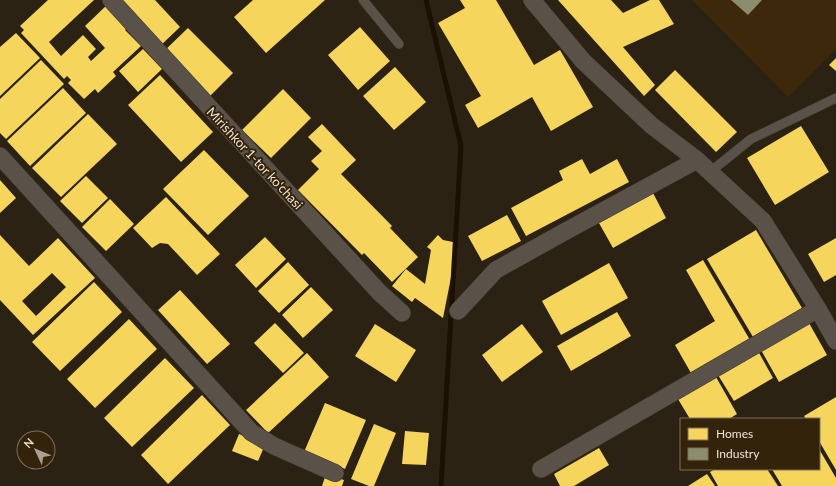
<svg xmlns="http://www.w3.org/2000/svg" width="836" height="486" font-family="Lato,sans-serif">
<rect width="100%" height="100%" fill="#2b2214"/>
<!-- built -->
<path fill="#3d280c" d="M 692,0 L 836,0 L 836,49 L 788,97 Z"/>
<!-- homes -->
<path fill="#f6d55c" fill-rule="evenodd" d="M 48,0 L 94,0 L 49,42 L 61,56 L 83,35 L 96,49 L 88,57 L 91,61 L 105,48 L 85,26 L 108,4 L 129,26 L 125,30 L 141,46 L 113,72 L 116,76 L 98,93 L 95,89 L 84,99 L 68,83 L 71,80 L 67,76 L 64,79 L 21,33 L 24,30 L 20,26 Z
M 116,0 L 155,0 L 180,27 L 159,47 Z
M 253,0 L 325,0 L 266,53 L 234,17 Z
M 460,0 L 496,0 L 534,65 L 560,50 L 593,107 L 551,131 L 532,97 L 478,128 L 465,105 L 481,96 L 438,23 L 465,8 Z
M 558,0 L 611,0 L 623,13 L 650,0 L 659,0 L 674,24 L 623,47 L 655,85 L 644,96 Z
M 360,27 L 390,61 L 358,90 L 328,55 Z
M 188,28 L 233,73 L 207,99 L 162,53 Z
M 16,33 L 40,58 L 0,96 L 0,47 Z
M 143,49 L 162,69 L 138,92 L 119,71 Z
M 836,58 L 836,71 L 829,65 Z
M 41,60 L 64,84 L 6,139 L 0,133 L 0,99 Z
M 395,67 L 426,102 L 394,130 L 363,96 Z
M 675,70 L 737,132 L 716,152 L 655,90 Z
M 160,75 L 213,132 L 181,162 L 128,105 Z
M 63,88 L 86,113 L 30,166 L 7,141 Z
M 283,89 L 311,118 L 271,158 L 242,130 Z
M 88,114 L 117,144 L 61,197 L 32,168 Z
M 322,124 L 356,160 L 341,174 L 392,226 L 390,228 L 418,257 L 392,282 L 364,253 L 362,255 L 298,190 L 319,169 L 311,161 L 322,151 L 308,137 Z
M 801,126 L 829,172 L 775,205 L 747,158 Z
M 204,150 L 249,196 L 208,235 L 163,189 Z
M 582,159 L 590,174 L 617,159 L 629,182 L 526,236 L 511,208 L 563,180 L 559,171 Z
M 86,176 L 108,198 L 82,223 L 60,201 Z
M 0,180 L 16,198 L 0,213 Z
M 653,193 L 666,218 L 613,248 L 599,223 Z
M 166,197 L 220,254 L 197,275 L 168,244 L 160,243 L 152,248 L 133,228 Z
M 110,199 L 134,224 L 106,251 L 82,227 Z
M 507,215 L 521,241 L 482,261 L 468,236 Z
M 756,230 L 802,308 L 753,337 L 707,259 Z
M 0,235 L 29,266 L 58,238 L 95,278 L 33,335 L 0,300 ZM 52,273 L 66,287 L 36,316 L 22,301 Z
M 438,235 L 443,240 L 453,242 L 453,246 L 457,247 L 443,318 L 415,298 L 412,302 L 392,286 L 406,269 L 425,284 L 431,250 L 427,247 Z
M 265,237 L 286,259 L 256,288 L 235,265 Z
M 836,238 L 836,275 L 824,282 L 808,254 Z
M 703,260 L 750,340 L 691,373 L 675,345 L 715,321 L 686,270 Z
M 288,262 L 309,285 L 279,313 L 258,291 Z
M 609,263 L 628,298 L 561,335 L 542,301 Z
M 94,282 L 122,312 L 60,371 L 32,342 Z
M 311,287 L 333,310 L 303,338 L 282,315 Z
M 180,290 L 230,344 L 207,364 L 158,310 Z
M 617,312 L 631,336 L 571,371 L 557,346 Z
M 129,319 L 157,349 L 95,408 L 67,379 Z
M 275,323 L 304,353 L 283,373 L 254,343 Z
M 809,323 L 827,355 L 779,382 L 761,350 Z
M 375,324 L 416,350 L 396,382 L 355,356 Z
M 522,324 L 543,352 L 502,382 L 482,355 Z
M 758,351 L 773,378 L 734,401 L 718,375 Z
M 307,353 L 329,377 L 268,433 L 246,410 Z
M 165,358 L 194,388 L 132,447 L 104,418 Z
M 716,377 L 737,414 L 729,419 L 690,419 L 678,399 Z
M 202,395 L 230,425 L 168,484 L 141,455 Z
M 836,397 L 836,470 L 819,441 L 819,419 L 806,419 L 804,416 Z
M 325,403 L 366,420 L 345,469 L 304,452 Z
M 374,424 L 396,433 L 374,486 L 369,486 L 351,479 Z
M 405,431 L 429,433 L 426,465 L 402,464 Z
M 239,434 L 265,445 L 258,461 L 232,451 Z
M 599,448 L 609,465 L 574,486 L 560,486 L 554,474 Z
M 819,449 L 836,478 L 836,486 L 782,486 L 772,469 L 819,469 Z
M 715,469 L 767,469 L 778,486 L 718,486 L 710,472 Z
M 326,474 L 344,480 L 342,486 L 322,486 Z
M 707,474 L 715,486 L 688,486 Z"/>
<!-- industry -->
<path fill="#8c8c6e" d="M 731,0 L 762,0 L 748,15 Z"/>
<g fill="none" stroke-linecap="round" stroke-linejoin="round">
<!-- stream -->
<path stroke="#1c0f03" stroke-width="5" d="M 426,0 L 461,146 L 441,486"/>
<defs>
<path id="service" d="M 363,0 L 399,44
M 710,172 L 751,139 L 836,98"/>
<path id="minor" d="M 111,0 L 379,292 L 402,313
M 532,0 L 583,61 L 651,125 L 697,160 L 763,221 L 818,309 L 836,341
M 0,156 L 251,432 L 274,446 L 335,473
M 458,311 L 496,270 L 566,231 L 697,160
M 541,469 L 818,309"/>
</defs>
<!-- service casing -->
<use href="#service" stroke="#433b32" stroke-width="10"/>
<!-- minor casing -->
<use href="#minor" stroke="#433b32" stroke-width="18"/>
<!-- service -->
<use href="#service" stroke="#5a5249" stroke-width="9"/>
<!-- minor -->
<use href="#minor" stroke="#5a5249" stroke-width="17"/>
</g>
<g text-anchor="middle" stroke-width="4" stroke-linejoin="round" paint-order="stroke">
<!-- street labels -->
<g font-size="13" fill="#eee2d5" stroke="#34230b">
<text transform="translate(255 158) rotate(47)" y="5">Mirishkor 1-tor ko'chasi</text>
</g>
</g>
<!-- legend -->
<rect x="680" y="418" width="140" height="52" fill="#34230b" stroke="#7e6f5c"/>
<rect x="688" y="428" width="20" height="12" fill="#f6d55c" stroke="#7e6f5c"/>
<text x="716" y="438" font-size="12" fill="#eee2d5">Homes</text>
<rect x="688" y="448" width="20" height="12" fill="#8c8c6e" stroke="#7e6f5c"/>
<text x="716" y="458" font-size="12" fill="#eee2d5">Industry</text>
<!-- north arrow -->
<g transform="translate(36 450) rotate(314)"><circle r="19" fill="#34230b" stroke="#7e6f5c"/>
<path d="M0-3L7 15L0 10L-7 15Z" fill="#aa9f91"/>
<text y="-6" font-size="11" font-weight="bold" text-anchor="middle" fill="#eee2d5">N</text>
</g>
</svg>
